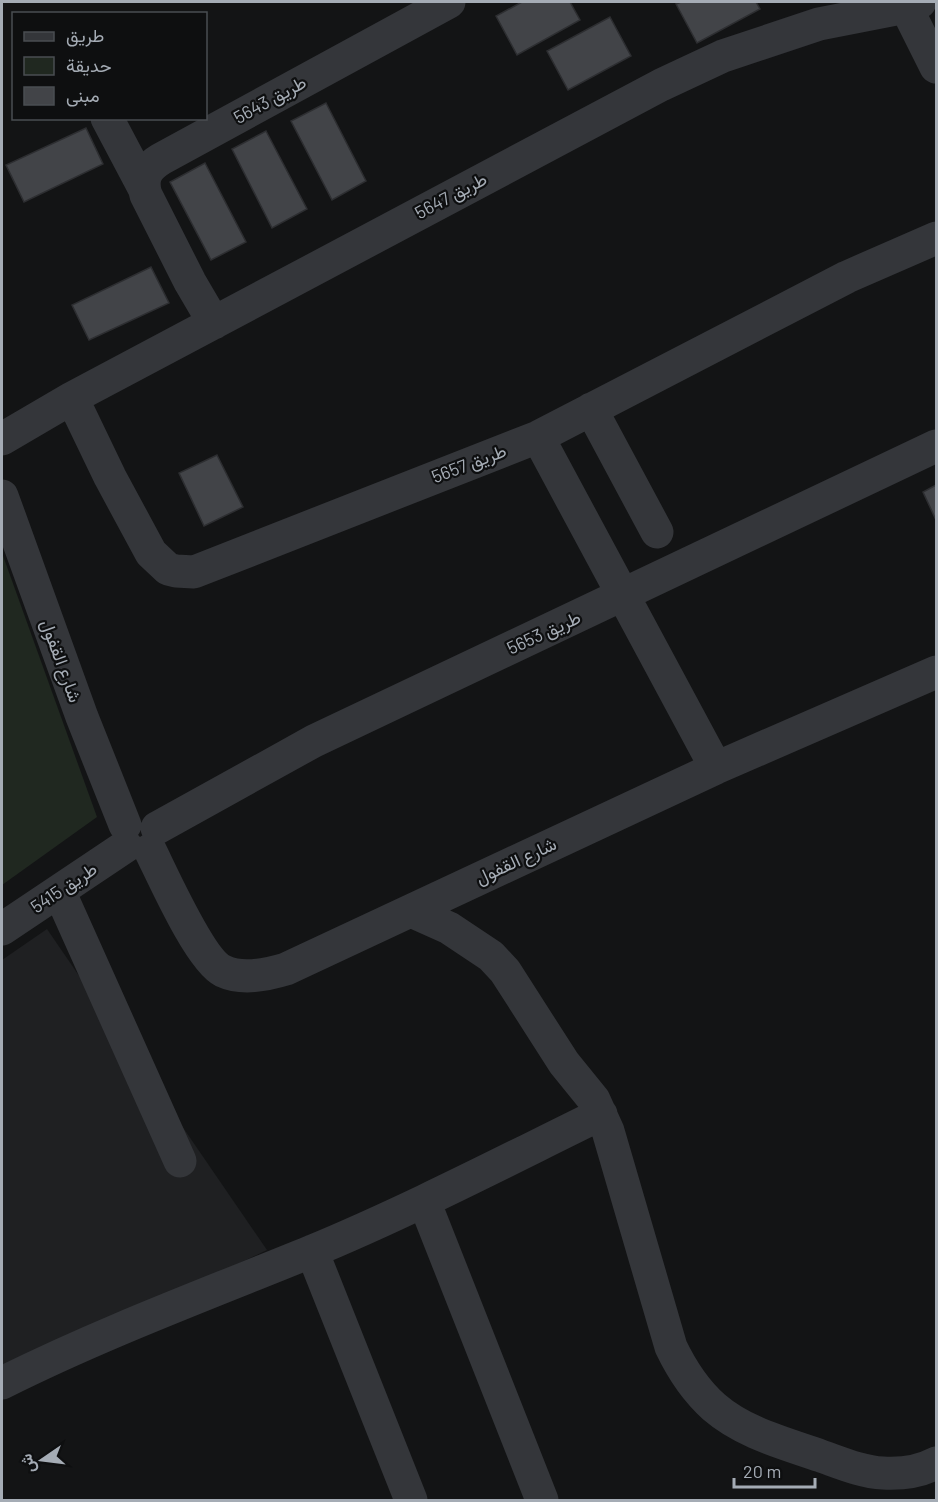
<svg xmlns="http://www.w3.org/2000/svg" width="938" height="1502" font-family="Barlow,Vazirmatn,sans-serif">
<rect width="100%" height="100%" fill="#131415"/>
<!-- built -->
<path fill="#1f2022" d="M 47,929 L 267,1250 L 2,1375 L 2,960 Z"/>
<!-- green -->
<path fill="#202820" d="M 2,553 L 97,817 L 2,885 Z"/>
<!-- building -->
<path fill="#424448" stroke="#2d2e31" stroke-width="1.5" d="M 522,2 L 570,2 L 580,20 L 517,55 L 496,16 Z
M 681,2 L 756,2 L 760,9 L 697,43 L 676,4 Z
M 610,17 L 631,56 L 568,90 L 547,51 Z
M 326,103 L 366,181 L 332,200 L 291,121 Z
M 86,128 L 103,164 L 24,202 L 6,165 Z
M 266,131 L 307,209 L 272,228 L 232,149 Z
M 205,163 L 246,242 L 211,260 L 170,182 Z
M 151,267 L 169,303 L 89,340 L 72,305 Z
M 217,455 L 243,507 L 204,526 L 179,473 Z
M 936,485 L 936,520 L 923,492 Z"/>
<g fill="none" stroke-linecap="round" stroke-linejoin="round">
<!-- minor -->
<path stroke="#34363a" stroke-width="33" d="M 906,7 L 936,67
M 107,118 L 144,188
M 214,323 L 190,282 L 146,195 C 141,179 146,168 161,159 L 449,2
M 72,398 L 110,477 L 151,553 L 168,569 L 176,571 L 194,572 L 538,437 L 847,277 L 936,238
M 591,409 L 657,532
M 538,437 L 716,768
M 2,439 L 72,398 L 661,85 L 723,56 L 819,24 L 906,7 L 920,2
M 2,496 L 82,717 L 125,825
M 157,828 L 314,741 L 936,446
M 150,850 C 163,876 200,960 223,971 C 242,980 266,975 286,969 L 716,768 L 936,672
M 59,891 L 180,1161
M 411,911 L 449,928 L 491,956 L 505,971 L 564,1063 L 594,1100 L 608,1131 L 671,1347 C 682,1370 695,1390 714,1407 C 744,1433 784,1443 821,1456 C 841,1463 862,1472 883,1473 C 901,1474 921,1471 936,1463
M 2,929 L 126,846
M 424,1201 L 542,1500
M 312,1251 L 411,1500
M 2,1383 C 102,1333 207,1294 310,1252 C 409,1211 505,1161 601,1114"/>
</g>
<g text-anchor="middle" stroke-width="4.5" stroke-linejoin="round" paint-order="stroke">
<!-- street labels -->
<g font-size="18" fill="#a5acb5" stroke="#0e0f10">
<text transform="translate(270 100) rotate(-29)" y="6">طريق 5643</text>
<text transform="translate(451 196) rotate(-28)" y="6">طريق 5647</text>
<text transform="translate(469 464) rotate(-21)" y="6">طريق 5657</text>
<text transform="translate(544 633) rotate(-25)" y="6">طريق 5653</text>
<text transform="translate(61 661) rotate(70)" y="6">شارع القفول</text>
<text transform="translate(516 861) rotate(-25)" y="6">شارع القفول</text>
<text transform="translate(64 888) rotate(-34)" y="6">طريق 5415</text>
</g>
</g>
<!-- border -->
<rect width="938" height="1502" fill="none" stroke="#a5acb5" stroke-width="6"/>
<!-- legend -->
<rect x="12" y="12" width="195" height="108" fill="#0e0f10" stroke="#4a4e52" stroke-width="1.5"/>
<rect x="24" y="32" width="30" height="9" fill="#34363a" stroke="#4a4e52" stroke-width="1.5"/>
<text x="66" y="42" font-size="18" fill="#a5acb5">طريق</text>
<rect x="24" y="57" width="30" height="18" fill="#202820" stroke="#4a4e52" stroke-width="1.5"/>
<text x="66" y="72" font-size="18" fill="#a5acb5">حديقة</text>
<rect x="24" y="87" width="30" height="18" fill="#424448" stroke="#4a4e52" stroke-width="1.5"/>
<text x="66" y="102" font-size="18" fill="#a5acb5">مبنى</text>
<!-- north arrow -->
<g transform="translate(42 1460) rotate(256)" stroke="#0e0f10" stroke-width="4.5" paint-order="stroke">
<path d="M0-4.5L10 22L0 15L-10 22Z" fill="#a5acb5"/>
<text y="-9" font-size="16" font-weight="bold" text-anchor="middle" fill="#a5acb5">ش</text>
</g>
<!-- scale -->
<path d="M734 1478v9h81v-9" fill="none" stroke="#a5acb5" stroke-width="3"/>
<text x="743" y="1478" font-size="18" fill="#a5acb5" stroke="#0e0f10" stroke-width="4.5" paint-order="stroke">20 m</text>
</svg>
